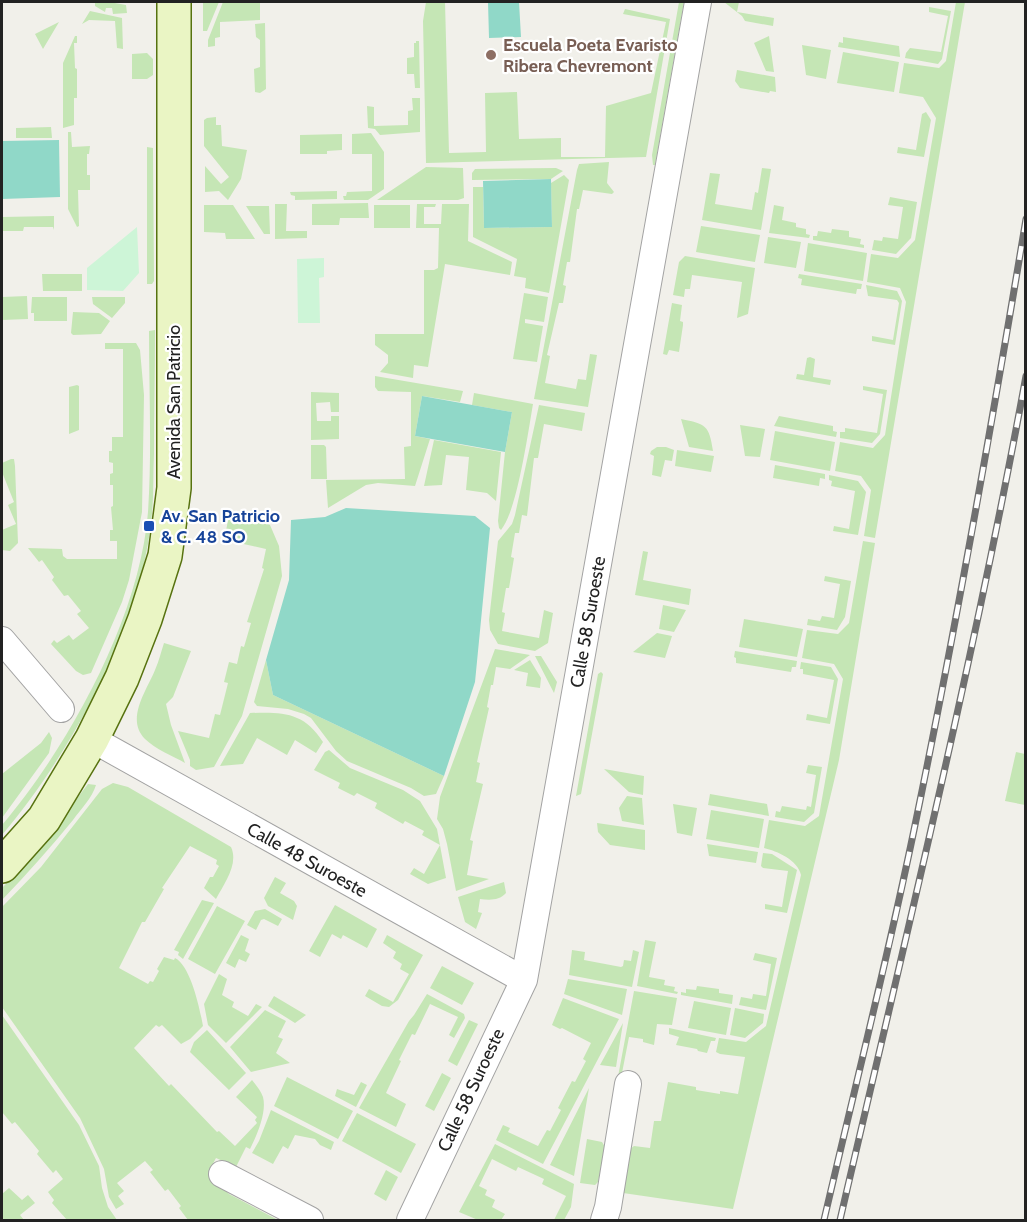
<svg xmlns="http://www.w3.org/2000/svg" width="1027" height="1222" font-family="Cabin,sans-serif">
<rect width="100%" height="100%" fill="#f1f0ea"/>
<!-- grass -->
<path fill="#c5e6b5" d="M 95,2 L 109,2 L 126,5 L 127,13 L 113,14 L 112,8 L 106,8 L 105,12 L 95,6 Z
M 203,2 L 219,2 L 207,31 L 203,31 Z
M 223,2 L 260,2 L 260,20 L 220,22 L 220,37 L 215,38 L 215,46 L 208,47 L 208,40 Z
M 426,2 L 445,2 L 449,153 L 486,152 L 485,93 L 517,92 L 519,139 L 561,138 L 561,157 L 605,157 L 606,106 L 651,93 L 666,22 L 623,14 L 625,9 L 670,19 L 646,157 L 426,163 L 423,21 Z
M 679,2 L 684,2 L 655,165 L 653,165 L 652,155 Z
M 724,2 L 739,2 L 737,12 L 774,18 L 773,26 L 745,21 L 742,16 Z
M 956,2 L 965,2 L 875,538 L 864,536 L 871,490 L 861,476 L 835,471 L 840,442 L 873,448 L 885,435 L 906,302 L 900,288 L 867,282 L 871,254 L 898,258 L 915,240 L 936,118 L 923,97 L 899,93 L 904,63 L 939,68 L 946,61 Z
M 929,7 L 951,11 L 942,59 L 938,64 L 905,58 L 906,53 L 910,48 L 941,52 L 948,16 L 929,12 Z
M 90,11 L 122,18 L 123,49 L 117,48 L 115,21 L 89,20 L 82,24 Z
M 59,22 L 43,49 L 35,34 Z
M 265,23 L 266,89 L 260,93 L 255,92 L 254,69 L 260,67 L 260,40 L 256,37 L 255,24 Z
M 75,36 L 77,36 L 77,43 L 74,43 L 75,68 L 77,69 L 77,98 L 74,98 L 74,125 L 63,128 L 63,63 Z
M 769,36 L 774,72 L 766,71 L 754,43 Z
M 843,37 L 899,46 L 900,57 L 838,47 L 839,42 L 843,43 Z
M 416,41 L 419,41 L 420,88 L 415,88 L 414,74 L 407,74 L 407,58 L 414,57 L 414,43 L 416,43 Z
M 802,45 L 831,50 L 826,79 L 806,75 Z
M 843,52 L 899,62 L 894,92 L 837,83 Z
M 147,53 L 153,59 L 153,75 L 147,79 L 132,79 L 132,54 Z
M 737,70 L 775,77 L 776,92 L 770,91 L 769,93 L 740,88 L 735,81 Z
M 412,98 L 420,98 L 420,132 L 380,135 L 375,129 L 368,128 L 367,106 L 374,107 L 374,126 L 408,125 L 408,111 L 413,110 Z
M 926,112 L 931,120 L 924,157 L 897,153 L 898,147 L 916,150 L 922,114 Z
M 216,117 L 216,125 L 221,125 L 222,146 L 247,150 L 241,179 L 228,200 L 219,191 L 205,192 L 205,166 L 221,184 L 229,177 L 204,146 L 204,120 L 207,118 Z
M 51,127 L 52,138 L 16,138 L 16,128 Z
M 68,132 L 71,132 L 72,147 L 90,146 L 89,154 L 87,154 L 87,175 L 90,175 L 90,190 L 78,190 L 79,226 L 77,227 L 68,209 Z
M 371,133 L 384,152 L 384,189 L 368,200 L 344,200 L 343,196 L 346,196 L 347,192 L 372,191 L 372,154 L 352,154 L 352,134 Z
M 342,134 L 342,150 L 327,151 L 327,154 L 300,154 L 300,135 Z
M 147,147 L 153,148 L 154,281 L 152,284 L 147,284 Z
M 609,162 L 607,183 L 614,192 L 612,194 L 583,190 L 579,209 L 577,209 L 570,262 L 567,262 L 563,285 L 566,286 L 563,303 L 559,303 L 547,355 L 550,356 L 545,383 L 576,389 L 578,379 L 586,380 L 590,354 L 597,355 L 588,407 L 534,399 L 577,170 L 579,164 Z
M 426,167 L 463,168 L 464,198 L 458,200 L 377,200 Z
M 556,168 L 563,171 L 551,179 L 472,180 L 472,173 L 475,169 Z
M 762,168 L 771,169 L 761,230 L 702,220 L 710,173 L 720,174 L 715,204 L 752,210 L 755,192 L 758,193 Z
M 564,175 L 569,180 L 549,293 L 525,288 L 526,278 L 514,276 L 517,259 L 473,237 L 473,187 L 483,187 L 484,228 L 552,227 L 551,183 Z
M 337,191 L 337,199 L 295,200 L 295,196 L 291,195 L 290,192 Z
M 890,197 L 917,202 L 911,238 L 896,254 L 872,250 L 874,240 L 882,241 L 883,237 L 898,239 L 903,207 L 888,205 Z
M 368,203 L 369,218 L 340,218 L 339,225 L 312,225 L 312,204 Z
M 275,204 L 287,204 L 286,231 L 307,231 L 307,238 L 275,239 Z
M 417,204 L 436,204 L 435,207 L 424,207 L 424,224 L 441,224 L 442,204 L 469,204 L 468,241 L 512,262 L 510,275 L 445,264 L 428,367 L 414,365 L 413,378 L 380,372 L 388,363 L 388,355 L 375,345 L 375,334 L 424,334 L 424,270 L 434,270 L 438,268 L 439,228 L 416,228 Z
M 204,205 L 233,205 L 255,239 L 226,239 L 225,233 L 204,232 Z
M 374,205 L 410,205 L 410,228 L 374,228 Z
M 774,205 L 784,207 L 782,220 L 796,223 L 796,227 L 806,229 L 806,234 L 810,235 L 809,238 L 769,233 Z
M 246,206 L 269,206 L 270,234 L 264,234 Z
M 54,216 L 54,230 L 53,227 L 24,227 L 23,231 L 2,231 L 2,217 Z
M 701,226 L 760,235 L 755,262 L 696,252 Z
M 832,229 L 849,231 L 849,237 L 861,239 L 860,244 L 864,245 L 864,248 L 813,240 L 813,236 L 817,236 L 818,231 L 831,233 Z
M 768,237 L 801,242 L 796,268 L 764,263 Z
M 808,243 L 867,253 L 863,281 L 804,271 Z
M 685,256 L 755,268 L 748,314 L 737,318 L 742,282 L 692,275 L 690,289 L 685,289 L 684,297 L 673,295 L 679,262 Z
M 42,274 L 82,274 L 82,291 L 43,291 Z
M 799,274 L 862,284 L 861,289 L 857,289 L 856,294 L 801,285 L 802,279 L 798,278 Z
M 866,285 L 897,291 L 902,301 L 895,345 L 872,341 L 872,336 L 893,340 L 899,303 L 897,300 L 868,296 Z
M 524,293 L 548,297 L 544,322 L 525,319 L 525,323 L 543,326 L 537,362 L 513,359 Z
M 27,296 L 28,319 L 2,320 L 2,297 Z
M 32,297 L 67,297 L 67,321 L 34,321 L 34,313 L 31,313 Z
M 92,297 L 125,297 L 125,303 L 112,318 L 93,304 Z
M 672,303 L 682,305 L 680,321 L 683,322 L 683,325 L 679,352 L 669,350 L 667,355 L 663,354 Z
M 73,312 L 99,313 L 110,321 L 101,334 L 73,335 L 71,333 Z
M 155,330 C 155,372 154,413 154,454 C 153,473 154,493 152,513 C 143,623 72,752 2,835 L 2,825 C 69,746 140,617 148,512 C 152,453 149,391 149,331 Z
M 105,343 L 136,343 L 140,350 L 144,395 L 142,512 L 129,580 L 122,602 L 91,673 L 83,675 L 76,671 L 51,644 L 54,640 L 57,643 L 69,635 L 73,640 L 89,628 L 77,614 L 81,611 L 68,595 L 64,596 L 52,580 L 54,577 L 42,560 L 39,562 L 28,548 L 62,549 L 63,556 L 67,559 L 117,559 L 117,541 L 110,541 L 110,530 L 113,530 L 111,507 L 113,506 L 113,485 L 110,485 L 110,474 L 113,473 L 113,463 L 109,462 L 109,451 L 112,451 L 112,437 L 123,437 L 123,349 L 105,349 Z
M 810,357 L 815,359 L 813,377 L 831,380 L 830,385 L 796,379 L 797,374 L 804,375 L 807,358 Z
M 375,376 L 463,391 L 460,402 L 422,396 L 415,436 L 430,439 L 415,486 L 378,483 L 366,485 L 328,508 L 326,480 L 405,479 L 404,447 L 411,446 L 411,392 L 378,391 L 375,387 Z
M 77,385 L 79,386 L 79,430 L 69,434 L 69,387 Z
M 863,386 L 887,390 L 880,434 L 872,443 L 840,438 L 840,432 L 845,432 L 845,428 L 877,433 L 883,394 L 863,390 Z
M 311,392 L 339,393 L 339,412 L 331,412 L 330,402 L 316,403 L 317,421 L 331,421 L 331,416 L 339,416 L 339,439 L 311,440 Z
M 474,393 L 533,404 C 528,433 517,511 501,530 L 499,528 L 498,521 L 505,452 L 512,412 L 472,405 Z
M 539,405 L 585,413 L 582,431 L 544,424 L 538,458 L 534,458 L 527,516 L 522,515 L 519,533 L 515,533 L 511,557 L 514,558 L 509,588 L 506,588 L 502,612 L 505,613 L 502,631 L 539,638 L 544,610 L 553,613 L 548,643 L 535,651 L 498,644 L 490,630 L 489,620 L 498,541 L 512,524 L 515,515 Z
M 779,416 L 833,426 L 833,431 L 837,432 L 836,437 L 774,426 Z
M 681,419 C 706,424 709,425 713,451 L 689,447 Z
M 740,425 L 765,429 L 760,457 L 745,456 Z
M 775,431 L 835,442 L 830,471 L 770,460 Z
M 434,440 L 501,452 L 496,501 L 487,493 L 466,490 L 469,457 L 446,455 L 442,485 L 424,486 Z
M 311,445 L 324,445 L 326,447 L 327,479 L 311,479 Z
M 657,447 L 666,447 L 674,450 L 672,461 L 665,460 L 661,477 L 652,475 L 654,456 L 650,454 L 651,451 Z
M 677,450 L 714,456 L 711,472 L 675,466 Z
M 11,459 L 14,459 L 15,466 L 18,543 L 10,551 L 2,550 L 2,530 L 16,524 L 8,505 L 14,502 L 2,472 L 2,463 Z
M 775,465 L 825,474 L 825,479 L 820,478 L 819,486 L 773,478 Z
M 829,475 L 858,481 L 866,492 L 858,535 L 833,531 L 834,526 L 849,529 L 855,491 L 831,486 L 832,481 L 829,480 Z
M 229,515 L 254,516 L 270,525 L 279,546 L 282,576 L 242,716 L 214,767 L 196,770 L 190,766 L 190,760 L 178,731 L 209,738 L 215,714 L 220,715 L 228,683 L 224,682 L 229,662 L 237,664 L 241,646 L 244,647 L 251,623 L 247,622 L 264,569 L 262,568 L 266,549 L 230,541 L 225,536 Z
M 863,541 L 875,543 L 839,760 L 733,1209 L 623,1193 L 630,1149 L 634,1146 L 650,1148 L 654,1121 L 661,1121 L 668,1082 L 696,1087 L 696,1090 L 720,1094 L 720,1091 L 738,1094 L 745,1057 L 720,1054 L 716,1052 L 719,1038 L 746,1042 L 766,1026 L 801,875 C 798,860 777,851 764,848 L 769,820 L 805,826 L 819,816 L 843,679 L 834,664 L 802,658 L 807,630 L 838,634 L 849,623 Z
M 643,551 L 648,552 L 643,580 L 691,589 L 689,605 L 635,595 Z
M 825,576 L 851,581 L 845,617 L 837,630 L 807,625 L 808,619 L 820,621 L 822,616 L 834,618 L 840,584 L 824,581 Z
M 663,605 L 686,610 L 674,632 L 659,629 Z
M 744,619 L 803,629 L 797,657 L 739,647 Z
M 657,633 L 672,636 L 665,658 L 633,652 Z
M 164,643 L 191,651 L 173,697 L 166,704 L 171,725 L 185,763 C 173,756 155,749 145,739 C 125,719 147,690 155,670 C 159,661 161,652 164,643 Z
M 495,649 L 530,655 L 510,669 L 496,667 L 493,685 L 491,685 L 487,707 L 489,708 L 477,762 L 480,763 L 476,782 L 483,784 L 470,840 L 473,841 L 467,875 L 489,879 L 456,891 L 447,844 L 443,829 L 437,819 L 440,797 Z
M 735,651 L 797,661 L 796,667 L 792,667 L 791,672 L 736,663 L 736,658 L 734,657 Z
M 535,656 L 541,656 L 557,682 L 554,693 Z
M 266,660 L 273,695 L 444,776 L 436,794 L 424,796 L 411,788 L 347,761 L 336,751 L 311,718 L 304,714 L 288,709 L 257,706 L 254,702 Z
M 530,660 L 541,678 L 540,688 L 526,686 L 528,673 L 514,670 Z
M 801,662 L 831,667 L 838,679 L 830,724 L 806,720 L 807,714 L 827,718 L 834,680 L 803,674 L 803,669 L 800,669 Z
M 601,672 L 603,674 L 581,794 L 576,796 L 598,674 Z
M 250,713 C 283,712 304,712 323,742 L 316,753 L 295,740 L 287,755 L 257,738 L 243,764 L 220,766 Z
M 49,732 L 52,738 L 49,753 L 2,818 L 2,774 L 41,743 Z
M 329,750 L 350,768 L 403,790 L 420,801 L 437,829 L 446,878 L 428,884 L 410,874 L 414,868 L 424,874 L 440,845 L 422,835 L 424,831 L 405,821 L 403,824 L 375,808 L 377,803 L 357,793 L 354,796 L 338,788 L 340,783 L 314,770 L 325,752 Z
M 1016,752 L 1025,754 L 1025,805 L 1005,801 Z
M 808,765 L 822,767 L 814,813 L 804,822 L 775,817 L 776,811 L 780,812 L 782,806 L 806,810 L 807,806 L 811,807 L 816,775 L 806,773 Z
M 604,769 L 644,776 L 643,795 L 629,792 Z
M 113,783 L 128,787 L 231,847 C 239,864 224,884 216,899 L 204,888 L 210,877 L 213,877 L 219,866 L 216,864 L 217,860 L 190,846 L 162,888 L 164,889 L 145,922 L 142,922 L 119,968 L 148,984 L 150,981 L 153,982 L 159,971 L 157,969 L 164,957 L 174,960 L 175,958 C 191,966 200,1010 203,1026 L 190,1039 L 181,1044 L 162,1025 L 159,1027 L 156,1025 L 134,1048 L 169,1086 L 171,1084 L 217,1132 L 219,1131 L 235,1146 L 257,1123 L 255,1120 L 257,1117 L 236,1097 L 252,1080 C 256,1085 261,1091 263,1097 C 267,1112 257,1135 250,1149 L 246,1147 L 236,1167 L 216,1158 L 208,1173 L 229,1194 L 278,1220 L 188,1220 L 179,1208 L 181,1206 L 168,1189 L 165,1191 L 150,1172 L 153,1170 L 145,1161 L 117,1183 L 124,1191 L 118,1196 L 124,1204 L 116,1209 L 109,1197 L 104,1169 L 80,1118 L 2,1007 L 2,907 L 41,867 L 102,789 Z
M 88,784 L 96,785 C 92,798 81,809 73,820 C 50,848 27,874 2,900 L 2,888 L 32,857 Z
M 710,794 L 767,804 L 769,816 L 708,805 Z
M 627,796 L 642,798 L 644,825 L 622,821 L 619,808 Z
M 673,804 L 697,808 L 692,836 L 677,833 Z
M 711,810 L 764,819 L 759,848 L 706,839 Z
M 597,823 L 645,830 L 645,850 L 610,845 L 598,832 Z
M 707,844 L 758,852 L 756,863 L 709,856 Z
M 763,853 L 772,854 L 797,870 L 787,913 L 765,909 L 765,904 L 782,907 L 788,871 L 763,868 L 761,866 Z
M 275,877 L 286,883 L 280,893 L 294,901 L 297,906 L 293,920 L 268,906 L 264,898 Z
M 504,882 L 506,893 C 499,901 489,900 480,899 L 478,912 L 482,913 L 476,929 L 465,922 L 458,897 Z
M 202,900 L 214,903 L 183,959 L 178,955 L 179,952 L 174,950 Z
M 335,905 L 377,929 L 367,948 L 343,935 L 341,939 L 332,934 L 320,957 L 309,951 Z
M 217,906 L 245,921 L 215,974 L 188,959 Z
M 265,909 L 282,919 L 278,926 L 264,919 L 261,920 L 256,930 L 247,925 L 255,911 Z
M 241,935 L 249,939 L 245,951 L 250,954 L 246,962 L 239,959 L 235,968 L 226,963 Z
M 387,935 L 423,955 L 398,1000 L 389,1007 L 382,1006 L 365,996 L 369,989 L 393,1002 L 409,974 L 400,969 L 402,964 L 393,958 L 396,952 L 383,943 Z
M 645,940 L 656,942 L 649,977 L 665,980 L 664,985 L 675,987 L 674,991 L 678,992 L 677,994 L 637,986 Z
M 572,950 L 585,952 L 584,960 L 621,967 L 623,966 L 624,960 L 631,961 L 633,950 L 639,952 L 632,987 L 569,975 Z
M 755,953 L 777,958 L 766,1010 L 739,1005 L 741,997 L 752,999 L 753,994 L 766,996 L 771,964 L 753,960 Z
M 442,966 L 474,983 L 462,1005 L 430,988 Z
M 219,974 L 227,979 L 222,995 L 234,1002 L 232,1007 L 248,1016 L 256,1004 L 262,1007 L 226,1043 L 208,1025 L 204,1004 Z
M 568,979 L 627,989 L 622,1015 L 564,994 Z
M 697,986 L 719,989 L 719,993 L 733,995 L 732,1004 L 681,995 L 681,992 L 686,993 L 686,989 L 696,990 Z
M 634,991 L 677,998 L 672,1025 L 657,1024 L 654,1045 L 643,1042 L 643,1039 L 629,1037 L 622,1073 L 639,1077 L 637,1084 L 617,1082 Z
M 427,994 L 464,1014 L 465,1018 L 454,1038 L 449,1035 L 458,1017 L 430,1004 L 415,1035 L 412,1034 L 399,1060 L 401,1061 L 386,1093 L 406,1104 L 396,1127 L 359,1108 L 409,1021 L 414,1015 Z
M 274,996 L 306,1015 L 295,1023 L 268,1006 Z
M 563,998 L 619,1019 L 543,1164 L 496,1140 L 503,1125 L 510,1128 L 508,1132 L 538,1146 L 547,1130 L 550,1131 L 561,1110 L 558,1108 L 572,1081 L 575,1082 L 586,1061 L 583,1059 L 591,1043 L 562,1028 L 560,1029 L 552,1025 Z
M 694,1001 L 731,1008 L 726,1035 L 688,1028 Z
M 735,1008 L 764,1014 L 763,1023 L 745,1038 L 730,1035 Z
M 265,1010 L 286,1021 L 278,1037 L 283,1039 L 276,1053 L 290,1063 L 251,1072 L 230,1047 Z
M 2,1015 L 79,1125 L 99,1166 L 102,1188 L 108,1207 L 117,1220 L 67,1220 L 52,1203 L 54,1200 L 48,1192 L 63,1179 L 56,1170 L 53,1173 L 37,1154 L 39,1151 L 15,1122 L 12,1124 L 2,1112 Z
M 469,1020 L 478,1024 L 457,1066 L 448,1061 Z
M 623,1023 L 616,1067 L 600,1065 Z
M 669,1028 L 716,1038 L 715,1041 L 711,1041 L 707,1053 L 698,1051 L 697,1049 L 676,1045 L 679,1037 L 669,1034 Z
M 207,1030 L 246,1073 L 229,1090 L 190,1052 L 194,1042 Z
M 442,1073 L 451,1078 L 434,1111 L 425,1106 Z
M 287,1077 L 353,1111 L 338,1139 L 274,1106 Z
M 361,1082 L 367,1085 L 356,1107 L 335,1096 L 337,1089 L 354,1095 Z
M 589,1088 L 574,1176 L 550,1165 Z
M 271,1110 L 334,1142 L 331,1150 L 320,1145 L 315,1139 L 295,1135 L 288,1149 L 283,1146 L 273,1164 L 252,1153 L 259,1141 Z
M 357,1113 L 416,1144 L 401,1173 L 342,1141 Z
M 587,1139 L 602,1142 L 605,1147 L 598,1182 L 595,1185 L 580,1183 Z
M 495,1144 L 574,1184 L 571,1207 L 564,1220 L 554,1220 L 566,1196 L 542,1184 L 544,1179 L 518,1167 L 516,1171 L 492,1159 L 479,1186 L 487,1190 L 485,1195 L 495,1200 L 492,1207 L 505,1214 L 501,1220 L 478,1220 L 459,1212 Z
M 386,1170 L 398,1177 L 386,1201 L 374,1194 Z
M 9,1188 L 22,1200 L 28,1195 L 35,1203 L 20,1215 L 24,1220 L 2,1220 L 2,1194 Z"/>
<!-- park -->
<path fill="#cdf5d7" d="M 137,227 L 139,273 L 123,291 L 87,290 L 87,268 Z
M 324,258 L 324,277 L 319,278 L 320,323 L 298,323 L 297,259 Z"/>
<!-- pitch -->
<path fill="#90d8c8" d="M 488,2 L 519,2 L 521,37 L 489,38 Z
M 59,140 L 60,197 L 2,199 L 2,141 Z
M 551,179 L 552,227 L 484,228 L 483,181 Z
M 422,396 L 512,412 L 505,452 L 415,436 Z
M 346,508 L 475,516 L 490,528 L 475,682 L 444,776 L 273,695 L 266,660 L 289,580 L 291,520 L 325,517 Z"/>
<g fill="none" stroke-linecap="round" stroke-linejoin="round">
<defs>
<path id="street" d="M 2,640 L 61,709
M 92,739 L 524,980
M 222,1174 L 310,1220
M 410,1220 L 524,980 L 698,2
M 604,1220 L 608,1207 L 628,1084"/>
<path id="secondary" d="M 2,866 L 44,819 L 92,739 L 122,678 L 145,619 L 165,556 L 174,488 L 174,2"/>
</defs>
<!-- street casing -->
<use href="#street" stroke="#a3a3a3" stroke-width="28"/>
<!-- secondary casing -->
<use href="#secondary" stroke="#577210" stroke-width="36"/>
<!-- street -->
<use href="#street" stroke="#fff" stroke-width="26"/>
<!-- secondary -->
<use href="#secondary" stroke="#eaf5c4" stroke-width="33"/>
<defs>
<path id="rail" d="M 824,1220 C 854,1091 887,961 914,830 C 956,627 992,424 1026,219
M 840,1220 C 905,940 974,660 1026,376"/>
</defs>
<!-- rail casing -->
<use href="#rail" stroke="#707070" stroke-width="7"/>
<!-- rail -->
<use href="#rail" stroke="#fff" stroke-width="4.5" stroke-dasharray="14" stroke-linecap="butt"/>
</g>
<!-- markers -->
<circle fill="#8d6e63" stroke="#fff" stroke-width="2" cx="491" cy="55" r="6"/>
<rect fill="#1a4fb4" stroke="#fff" stroke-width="2" x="143" y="520" width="12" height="12" rx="3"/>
<g text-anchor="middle" stroke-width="4.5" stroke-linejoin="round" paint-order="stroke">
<!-- education labels -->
<g font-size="18" font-weight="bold" fill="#785e54" stroke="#fff" text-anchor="start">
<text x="503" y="51">Escuela Poeta Evaristo<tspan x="503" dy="21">Ribera Chevremont</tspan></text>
</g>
<!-- street labels -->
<g font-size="18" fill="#222" stroke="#fff">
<text transform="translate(174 402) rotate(-90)" y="6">Avenida San Patricio</text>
<text transform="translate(588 622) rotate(-80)" y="6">Calle 58 Suroeste</text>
<text transform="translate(307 860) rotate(29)" y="6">Calle 48 Suroeste</text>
<text transform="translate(471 1090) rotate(-65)" y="6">Calle 58 Suroeste</text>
</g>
<!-- transit labels -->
<g font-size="18" font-weight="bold" fill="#164399" stroke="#fff" text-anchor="start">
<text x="161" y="522">Av. San Patricio<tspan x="161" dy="21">&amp; C. 48 SO</tspan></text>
</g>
</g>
<!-- border -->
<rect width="1027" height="1222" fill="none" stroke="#222222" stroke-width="6"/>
</svg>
